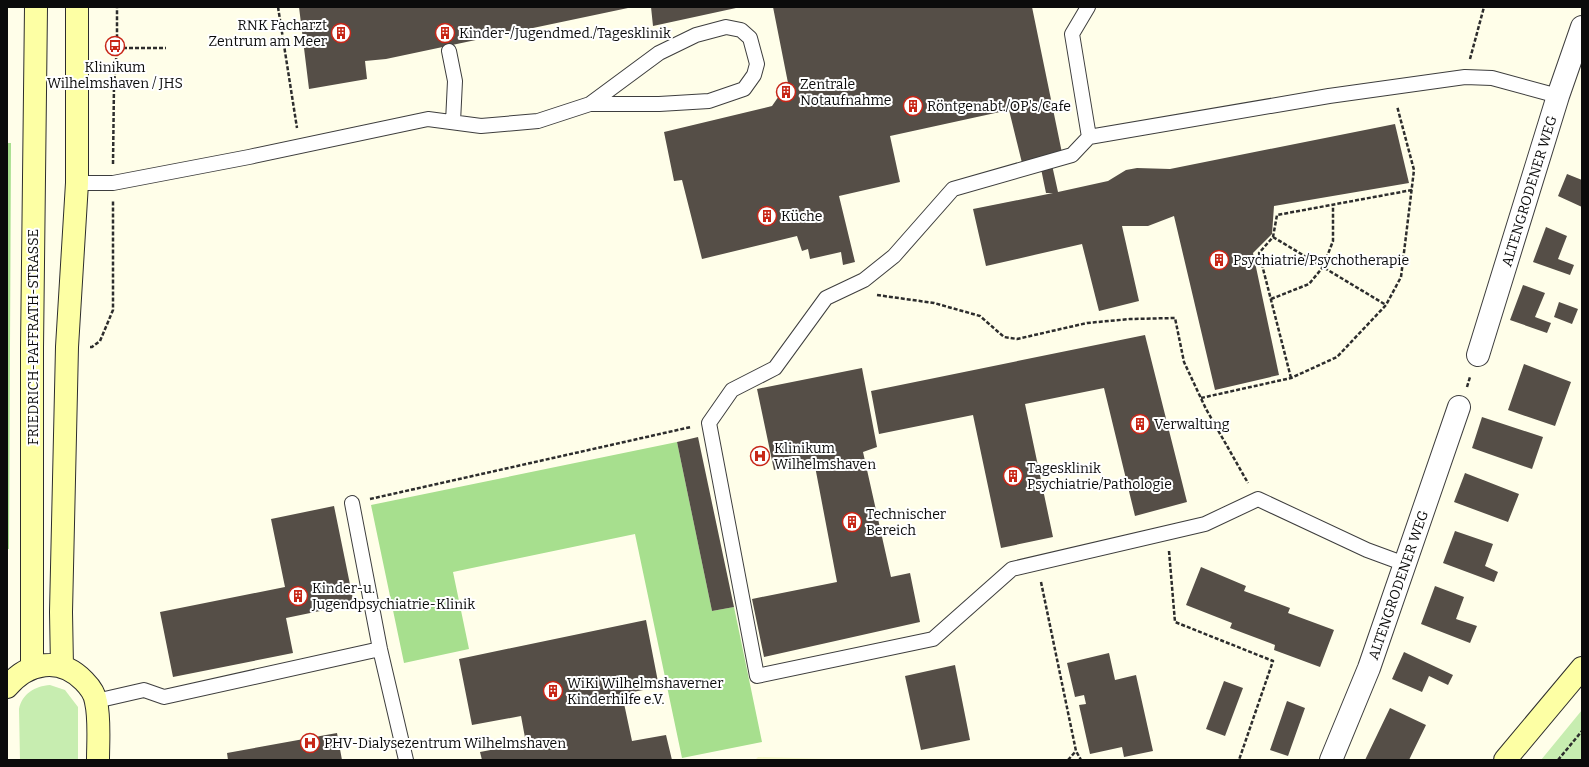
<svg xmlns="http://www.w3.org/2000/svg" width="1589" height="767" font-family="Bitter,serif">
<rect width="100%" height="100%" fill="#fffee9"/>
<!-- farmland -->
<path fill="#f5f8c7" d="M 758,757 L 863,760 L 755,760 Z"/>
<!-- green -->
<path fill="#c7edb0" d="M 50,685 L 65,690 L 78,707 L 78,760 L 20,760 L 19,709 C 22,694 35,686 50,685 Z
M 1582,710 L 1582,760 L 1541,760 Z"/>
<!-- forest -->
<path fill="#a7df8e" d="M 7,143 L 11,143 L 9,549 L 7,549 Z
M 677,442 L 712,611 L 734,607 L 762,742 L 682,758 L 635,534 L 453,572 L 469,649 L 404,663 L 371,505 Z"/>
<!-- building -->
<path fill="#554e47" d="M 299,7 L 628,7 L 628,8 L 386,59 L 365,61 L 367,79 L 309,89 Z
M 651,7 L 736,7 L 736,8 L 653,26 Z
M 773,7 L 1032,7 L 1062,153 L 1050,156 L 1058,192 L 1108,181 L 1126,170 L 1137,168 L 1170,169 L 1395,124 L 1409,183 L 1274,206 L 1272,234 L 1253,253 L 1279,375 L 1215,390 L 1174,216 L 1148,226 L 1122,226 L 1139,301 L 1099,311 L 1082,244 L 986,266 L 973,209 L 1053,193 L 1046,193 L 1039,159 L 1022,163 L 1009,110 L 890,136 L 900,182 L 839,196 L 855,262 L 843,265 L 841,252 L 810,259 L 808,249 L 802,251 L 797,236 L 702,259 L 682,180 L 674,181 L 664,132 L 772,106 L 788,83 Z
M 1567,174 L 1582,180 L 1582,207 L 1558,196 Z
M 1546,227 L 1567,236 L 1558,259 L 1574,265 L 1570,275 L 1533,262 Z
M 1523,285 L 1545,293 L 1535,317 L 1551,323 L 1547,333 L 1510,320 Z
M 1559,302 L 1578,309 L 1572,324 L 1554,317 Z
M 1145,335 L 1187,502 L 1135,516 L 1104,388 L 1025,404 L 1053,537 L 1001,548 L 973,415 L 879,434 L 871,391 Z
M 1524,364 L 1571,382 L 1555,426 L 1508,410 Z
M 862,368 L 877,447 L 863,452 L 891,577 L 910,573 L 920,622 L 764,657 L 752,599 L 837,582 L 814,461 L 774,470 L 757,389 Z
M 1482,417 L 1543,437 L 1532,469 L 1472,448 Z
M 698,437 L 734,607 L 712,611 L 677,442 Z
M 1465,473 L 1519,494 L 1508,522 L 1454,502 Z
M 334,506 L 354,604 L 286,618 L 293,653 L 173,677 L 160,612 L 285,587 L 271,519 Z
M 1455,531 L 1493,544 L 1485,566 L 1498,572 L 1494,582 L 1443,563 Z
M 1201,567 L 1246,586 L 1244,591 L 1290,608 L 1288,613 L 1334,630 L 1320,667 L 1274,650 L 1275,645 L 1230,628 L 1232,623 L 1186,605 Z
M 1435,586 L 1464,597 L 1456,619 L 1477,626 L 1470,643 L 1421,624 Z
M 646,620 L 659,687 L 622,694 L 632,741 L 666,735 L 672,760 L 482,760 L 480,752 L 526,743 L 521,716 L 472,725 L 459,659 Z
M 1404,652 L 1453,675 L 1448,685 L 1429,676 L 1422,692 L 1392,679 Z
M 1109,653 L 1115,680 L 1136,675 L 1153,751 L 1124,757 L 1122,747 L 1090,754 L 1079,705 L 1086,704 L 1084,695 L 1075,697 L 1067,663 Z
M 955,665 L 970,740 L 921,750 L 905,676 Z
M 1224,681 L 1243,688 L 1225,736 L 1206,729 Z
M 1287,701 L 1305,708 L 1288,756 L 1270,750 Z
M 1390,708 L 1426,725 L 1409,760 L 1365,760 Z
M 337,733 L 342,760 L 228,760 L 227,753 Z"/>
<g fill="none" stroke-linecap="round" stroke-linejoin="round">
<defs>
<path id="service" d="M 1088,7 L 1072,34 L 1089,137
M 449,51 L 455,81 L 453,122
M 77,183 L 113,183 L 249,157 L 428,119 L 481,126 L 538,121 L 590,104 L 659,53 L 696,35 L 726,27 L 741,30 L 750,38 L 757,64 L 754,75 L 744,89 L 709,101 L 659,104 L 590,104
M 352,503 L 380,649 L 406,760
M 1405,564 L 1367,550 L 1258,499 L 1205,524 L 1012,569 L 933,639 L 757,676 L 709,423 L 732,390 L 775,368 L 826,298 L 864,280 L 894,256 L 953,189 L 1072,155 L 1089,137 L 1329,96 L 1465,77 L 1492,78 L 1558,96
M 96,701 L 144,690 L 164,697 L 380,649"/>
<path id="minor" d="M 1478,355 L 1558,96 L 1582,27
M 1331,760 L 1369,668 L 1459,407"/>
<path id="secondary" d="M 62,667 L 61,612 L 67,347 L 77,183 L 77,7
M 32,668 L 32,348 L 36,7
M 7,687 C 28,662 60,656 84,681 C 89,686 95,694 96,702 C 100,719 98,742 98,760
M 1505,760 L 1582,668"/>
</defs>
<!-- service casing -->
<use href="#service" stroke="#3e3e3e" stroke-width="16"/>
<!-- minor casing -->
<use href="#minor" stroke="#3e3e3e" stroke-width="24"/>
<!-- secondary casing -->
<use href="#secondary" stroke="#2d2d2d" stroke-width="24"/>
<!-- path -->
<path stroke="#2d2d2d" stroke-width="2.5" stroke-dasharray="4 2" stroke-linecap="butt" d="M 278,7 L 297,128
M 117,48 L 166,48
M 1470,59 L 1484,7
M 113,164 L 114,85 L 117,48 L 117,7
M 1273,237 L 1386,305
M 877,295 L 934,303 L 980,316 L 1004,337 L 1017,339 L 1087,323 L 1130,319 L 1175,318 L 1184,362 L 1206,409 L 1248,483
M 1271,299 L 1309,284 L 1323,267 L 1333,241 L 1333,205
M 90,347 L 92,347 L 100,341 L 113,310 L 113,201
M 1291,378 L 1259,253 L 1273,237 L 1277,215 L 1412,190
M 1467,387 L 1470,377
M 1201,398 L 1291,378 L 1337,357 L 1386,305 L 1401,277 L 1414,170 L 1397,106
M 370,499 L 691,427
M 1169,551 L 1175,622 L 1273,661 L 1239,760
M 1041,582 L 1076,751 L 1081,760
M 1068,760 L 1076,751
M 1558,760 L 1582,731"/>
<!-- service -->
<use href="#service" stroke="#fff" stroke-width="14"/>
<!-- minor -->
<use href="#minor" stroke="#fff" stroke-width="22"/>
<!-- secondary -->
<use href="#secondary" stroke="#fdffa4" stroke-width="22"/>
</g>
<!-- icons -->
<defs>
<symbol id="building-ring" viewBox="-11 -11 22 22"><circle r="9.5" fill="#fff" stroke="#c72617" stroke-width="1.5"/><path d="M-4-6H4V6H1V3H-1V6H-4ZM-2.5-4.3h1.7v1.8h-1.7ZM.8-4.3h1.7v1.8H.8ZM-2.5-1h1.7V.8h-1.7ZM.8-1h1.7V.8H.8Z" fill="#c72617"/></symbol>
<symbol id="bus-ring" viewBox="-11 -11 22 22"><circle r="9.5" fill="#fff" stroke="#c72617" stroke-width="1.5"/><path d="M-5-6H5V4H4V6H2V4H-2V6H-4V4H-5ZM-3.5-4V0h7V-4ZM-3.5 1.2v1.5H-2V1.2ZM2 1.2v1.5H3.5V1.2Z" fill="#c72617"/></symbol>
<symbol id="hospital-ring" viewBox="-11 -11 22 22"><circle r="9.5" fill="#fff" stroke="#c72617" stroke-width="1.5"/><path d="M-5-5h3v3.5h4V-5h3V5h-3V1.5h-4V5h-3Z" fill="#c72617"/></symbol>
</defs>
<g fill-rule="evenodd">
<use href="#building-ring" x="330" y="22" width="22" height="22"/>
<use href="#building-ring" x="434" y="22" width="22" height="22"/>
<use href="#bus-ring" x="104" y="35" width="22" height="22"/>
<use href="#building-ring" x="775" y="81" width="22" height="22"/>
<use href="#building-ring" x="902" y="95" width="22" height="22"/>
<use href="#building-ring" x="756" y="205" width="22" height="22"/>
<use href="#building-ring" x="1208" y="249" width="22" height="22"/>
<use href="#building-ring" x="1129" y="413" width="22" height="22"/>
<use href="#hospital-ring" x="749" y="445" width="22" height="22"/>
<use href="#building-ring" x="1002" y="465" width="22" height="22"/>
<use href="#building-ring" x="841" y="511" width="22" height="22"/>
<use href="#building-ring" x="287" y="585" width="22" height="22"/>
<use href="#building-ring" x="542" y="680" width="22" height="22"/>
<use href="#hospital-ring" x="299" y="732" width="22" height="22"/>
</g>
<g text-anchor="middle" stroke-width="4" stroke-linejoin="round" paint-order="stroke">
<!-- poi labels -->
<g font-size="14" fill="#0b0b0b" stroke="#fff" text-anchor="start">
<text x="327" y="30" text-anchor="end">RNK Facharzt<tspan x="327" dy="16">Zentrum am Meer</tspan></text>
<text x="459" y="38">Kinder-/Jugendmed./Tagesklinik</text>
<text x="115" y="72" text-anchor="middle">Klinikum<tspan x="115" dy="16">Wilhelmshaven / JHS</tspan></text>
<text x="800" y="89">Zentrale<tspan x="800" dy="16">Notaufnahme</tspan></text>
<text x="927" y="111">Röntgenabt./OP's/Cafe</text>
<text x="781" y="221">Küche</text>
<text x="1233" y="265">Psychiatrie/Psychotherapie</text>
<text x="1154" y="429">Verwaltung</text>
<text x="774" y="453">Klinikum<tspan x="774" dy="16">Wilhelmshaven</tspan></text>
<text x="1027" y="473">Tagesklinik<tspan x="1027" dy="16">Psychiatrie/Pathologie</tspan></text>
<text x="866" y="519">Technischer<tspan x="866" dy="16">Bereich</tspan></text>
<text x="312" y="593">Kinder-u.<tspan x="312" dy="16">Jugendpsychiatrie-Klinik</tspan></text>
<text x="567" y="688">WiKi Wilhelmshaverner<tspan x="567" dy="16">Kinderhilfe e.V.</tspan></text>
<text x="324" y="748">PHV-Dialysezentrum Wilhelmshaven</text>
</g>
<!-- street labels -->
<g font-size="14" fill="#0b0b0b" stroke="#fff">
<text transform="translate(1529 191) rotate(-73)" y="5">ALTENGRODENER WEG</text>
<text transform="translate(33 337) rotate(-90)" y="5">FRIEDRICH-PAFFRATH-STRASSE</text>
<text transform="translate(1398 585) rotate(-71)" y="5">ALTENGRODENER WEG</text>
</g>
</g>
<!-- border -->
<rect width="1589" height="767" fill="none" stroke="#0b0b0b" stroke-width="16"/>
</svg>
